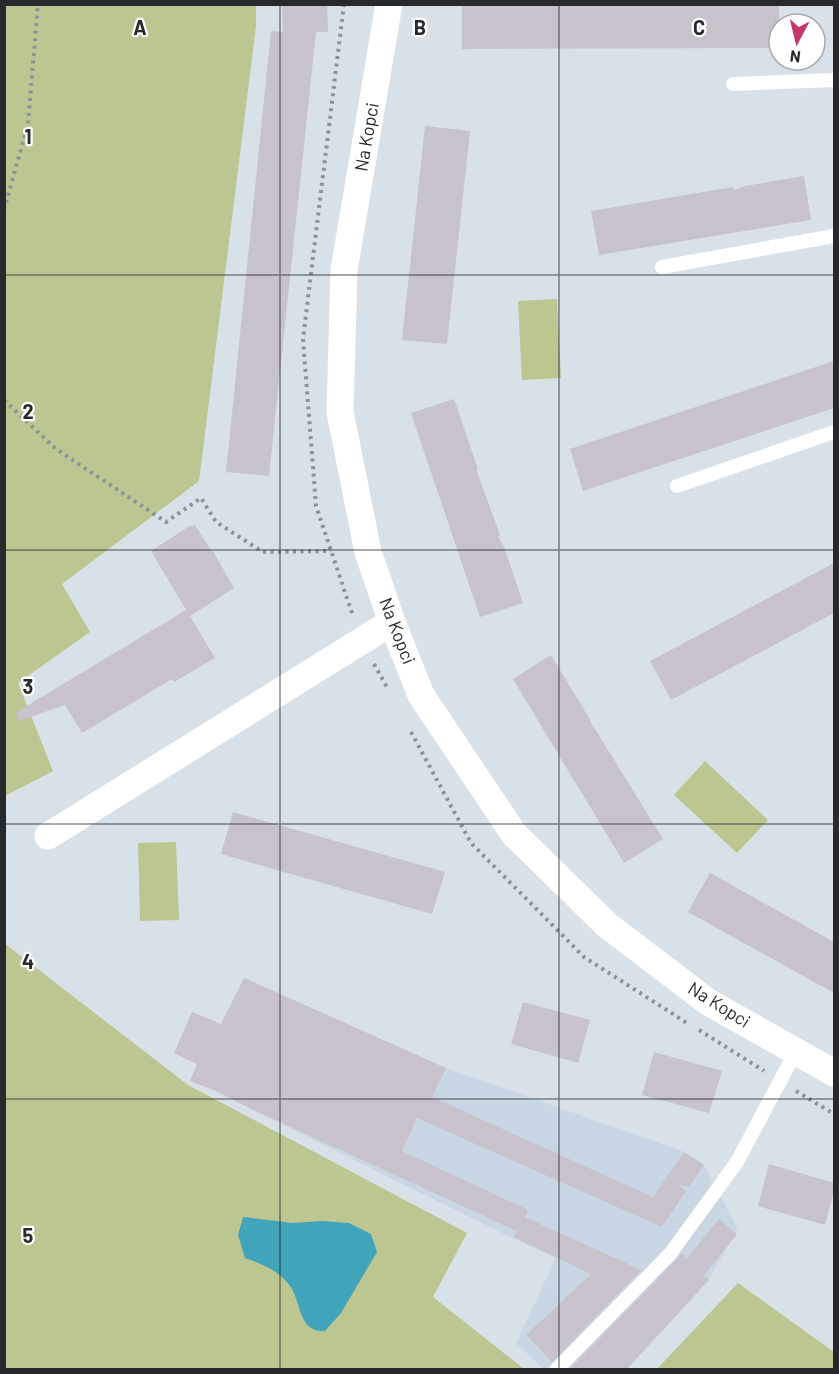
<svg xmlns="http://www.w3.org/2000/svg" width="839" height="1374" font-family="Barlow,sans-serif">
<rect width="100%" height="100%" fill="#d8e1e8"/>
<!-- built -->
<path fill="#c9d7e4" d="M 245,978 L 446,1068 L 685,1152 L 704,1165 L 738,1229 L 710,1277 L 624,1369 L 543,1369 L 516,1343 L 556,1258 L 514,1239 L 192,1080 Z"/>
<!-- green -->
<path fill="#bbc690" d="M 5,5 L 256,5 L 256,26 L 199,481 L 62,584 L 90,632 L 18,683 L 53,771 L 5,796 Z
M 557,299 L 561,378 L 522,380 L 518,301 Z
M 705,761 L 768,820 L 737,853 L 674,795 Z
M 176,842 L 179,920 L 140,921 L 138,843 Z
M 4,943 L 188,1085 L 467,1233 L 433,1297 L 524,1369 L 5,1369 Z
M 738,1283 L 834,1352 L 834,1369 L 657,1369 Z"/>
<!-- water -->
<path fill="#42a4bb" d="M 243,1217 L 292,1223 L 322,1221 L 349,1223 L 371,1234 L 377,1252 L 341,1313 L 325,1331 C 322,1331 318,1331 315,1330 C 300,1325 299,1301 292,1289 C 282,1272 262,1264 245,1258 L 238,1235 Z"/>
<!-- building -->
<path fill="#c7c2cb" d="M 282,4 L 327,4 L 328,32 L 316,32 L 269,476 L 226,472 L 271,31 L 283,32 L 283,30 Z
M 779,4 L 779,48 L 462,49 L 462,5 Z
M 425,126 L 470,131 L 447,344 L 402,340 Z
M 804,176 L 811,220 L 599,255 L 591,211 L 733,187 L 734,190 L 745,186 Z
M 834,361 L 834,408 L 583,491 L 570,449 Z
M 454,399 L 478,469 L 476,469 L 500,535 L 498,536 L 504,547 L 523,603 L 480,617 L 411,413 Z
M 191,525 L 192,526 L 195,525 L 212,552 L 213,551 L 234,588 L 190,616 L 215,658 L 174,682 L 172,679 L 82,733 L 65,705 L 19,721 L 15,713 L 186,610 L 151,551 Z
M 834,563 L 834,613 L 671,700 L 650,661 Z
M 551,655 L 589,718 L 594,729 L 595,729 L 663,839 L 624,863 L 513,679 Z
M 233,812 L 445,872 L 432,914 L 221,854 Z
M 710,873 L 834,942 L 834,993 L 688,912 Z
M 244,978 L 446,1068 L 432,1097 L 653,1197 L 684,1152 L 704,1165 L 689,1187 L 677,1184 L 686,1191 L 662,1227 L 417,1118 L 402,1151 L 528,1210 L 525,1217 L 641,1270 L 552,1362 L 526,1335 L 591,1274 L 514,1237 L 517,1231 L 245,1106 L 219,1092 L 190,1081 L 197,1064 L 174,1053 L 192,1012 L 221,1024 Z
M 523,1002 L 590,1020 L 578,1063 L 511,1044 Z
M 654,1052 L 722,1071 L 709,1113 L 642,1095 Z
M 769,1164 L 834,1183 L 834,1191 L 825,1225 L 758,1206 Z
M 719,1219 L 737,1234 L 704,1275 L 709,1280 L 626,1370 L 569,1370 L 676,1260 L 682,1253 L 687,1258 Z"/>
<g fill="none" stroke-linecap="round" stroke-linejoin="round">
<!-- path -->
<path stroke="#8c9297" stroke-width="4" stroke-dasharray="3 4.5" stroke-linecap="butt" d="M 344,4 L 303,339 L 316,506 L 353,616
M 4,210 L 28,124 L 38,4
M 4,400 L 56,449 L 166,522 L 201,498 L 216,522 L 263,552 L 331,551
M 374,664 L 388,689
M 411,732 L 471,843 L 584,957 L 690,1025
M 699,1030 L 764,1071
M 796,1091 L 834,1114"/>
<!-- lane -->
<path stroke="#fff" stroke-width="14" d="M 733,84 L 834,80
M 662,267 L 834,236
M 677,486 L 834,432
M 556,1370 L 670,1254 L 737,1162 L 796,1051"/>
<!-- street -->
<path stroke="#fff" stroke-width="27" d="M 389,4 L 344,270 L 340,412 L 368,552 L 392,622 L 421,695 L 514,834 L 607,925 L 708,1002 L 834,1073
M 48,836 L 392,622"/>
</g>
<!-- grid -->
<path fill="none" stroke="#272a2d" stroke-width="1.5" stroke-opacity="0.55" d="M 280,4 L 280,1370M 559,4 L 559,1370M 4,275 L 834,275M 4,550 L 834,550M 4,824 L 834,824M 4,1099 L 834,1099"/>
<g text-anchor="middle" stroke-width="4.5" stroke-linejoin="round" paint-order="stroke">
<!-- street labels -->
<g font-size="18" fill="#272a2d" stroke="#fff">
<text transform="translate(367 137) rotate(-80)" y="6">Na Kopci</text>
<text transform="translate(397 631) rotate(69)" y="6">Na Kopci</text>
<text transform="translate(719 1005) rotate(32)" y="6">Na Kopci</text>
</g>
</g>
<g font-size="20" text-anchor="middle" font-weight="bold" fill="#272a2d" stroke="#fff" stroke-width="4.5" stroke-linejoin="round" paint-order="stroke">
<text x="140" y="35">A</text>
<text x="420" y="35">B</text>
<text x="699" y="35">C</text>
<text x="28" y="144">1</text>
<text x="28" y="419">2</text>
<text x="28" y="694">3</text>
<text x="28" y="969">4</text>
<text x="28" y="1243">5</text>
</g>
<!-- border -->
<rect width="839" height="1374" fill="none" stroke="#272a2d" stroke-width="12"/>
<!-- north arrow -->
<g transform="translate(797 42) rotate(187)"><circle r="28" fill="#ffffff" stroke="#a9aaab" stroke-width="1.5"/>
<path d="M0-4.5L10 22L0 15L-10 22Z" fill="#c53763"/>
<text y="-9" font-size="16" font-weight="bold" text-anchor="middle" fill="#272a2d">N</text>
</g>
</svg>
